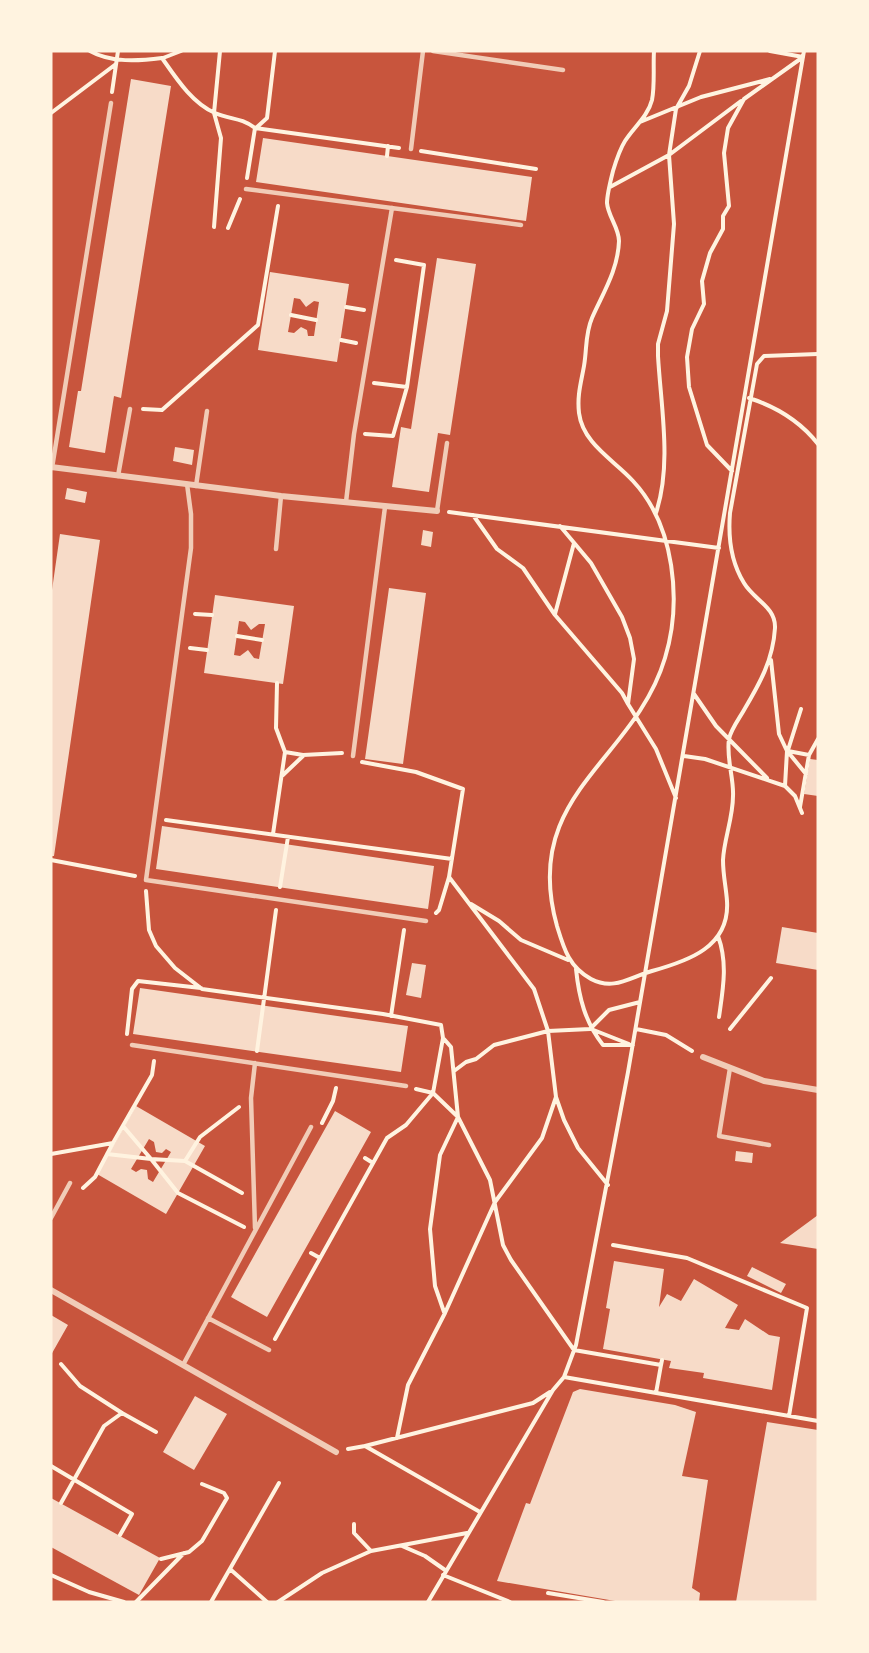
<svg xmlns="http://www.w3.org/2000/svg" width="869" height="1653" font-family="Commissioner,sans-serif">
<rect width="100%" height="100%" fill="#c8553d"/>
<!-- building -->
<path fill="#f7dbc8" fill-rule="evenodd" d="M 131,79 L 171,86 L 121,398 L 114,396 L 105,453 L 69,447 L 78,391 L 81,391 Z
M 263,138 L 532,177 L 526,221 L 256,182 Z
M 437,258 L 476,264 L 450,435 L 438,433 L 429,492 L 392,487 L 401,427 L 411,429 Z
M 270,272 L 349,284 L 337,362 L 258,350 ZM 294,298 L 300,299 L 306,307 L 314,301 L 319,302 L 314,336 L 308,336 L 307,330 L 301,327 L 294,333 L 288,332 Z
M 175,447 L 194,450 L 192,465 L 173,461 Z
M 67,488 L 87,492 L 85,503 L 65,499 Z
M 423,530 L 433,532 L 431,547 L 421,545 Z
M 60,534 L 100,540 L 54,856 L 51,856 L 51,597 Z
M 389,588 L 426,593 L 403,764 L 365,759 Z
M 215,595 L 294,606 L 283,684 L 204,673 ZM 239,621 L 245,622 L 251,630 L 259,624 L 265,624 L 259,659 L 254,658 L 248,650 L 240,656 L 234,655 Z
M 810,759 L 818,760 L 818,796 L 804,794 Z
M 162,826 L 434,866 L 428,909 L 156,869 Z
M 782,927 L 818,933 L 818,970 L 776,963 Z
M 412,963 L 426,965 L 421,998 L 406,995 Z
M 140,988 L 408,1026 L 401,1072 L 133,1034 Z
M 136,1106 L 205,1146 L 166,1214 L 97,1174 ZM 149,1139 L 154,1142 L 156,1152 L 162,1153 L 166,1149 L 171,1152 L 153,1182 L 148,1179 L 147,1170 L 141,1169 L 136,1172 L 131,1169 Z
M 335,1111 L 371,1132 L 267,1317 L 231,1297 Z
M 736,1151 L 753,1153 L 752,1163 L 735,1161 Z
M 818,1215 L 818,1249 L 780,1243 Z
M 614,1261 L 664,1269 L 659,1307 L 667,1294 L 681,1301 L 694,1279 L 738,1305 L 725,1328 L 739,1330 L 745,1319 L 769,1335 L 780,1337 L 772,1390 L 703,1378 L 704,1373 L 669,1368 L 671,1361 L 603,1349 L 610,1309 L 606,1308 Z
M 752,1267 L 786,1284 L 781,1293 L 747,1276 Z
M 51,1315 L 68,1325 L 51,1355 Z
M 580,1389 L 675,1405 L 696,1412 L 682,1476 L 708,1480 L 692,1588 L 700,1593 L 699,1602 L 621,1602 L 497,1581 L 526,1503 L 530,1504 L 573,1392 Z
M 195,1396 L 227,1414 L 194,1470 L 163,1452 Z
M 767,1422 L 818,1430 L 818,1602 L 736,1602 Z
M 51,1498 L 160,1558 L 139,1595 L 51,1547 Z"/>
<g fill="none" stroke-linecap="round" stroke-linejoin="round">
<!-- path -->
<path stroke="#fff3e0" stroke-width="4" d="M 90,51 C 111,63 139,61 162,58 C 176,78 192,103 215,113 C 231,120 240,117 255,128 L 247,178
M 654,51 C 653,66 655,85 652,100 C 648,116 634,127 625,141 C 620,149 616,161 613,171 C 611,179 607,194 607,203 C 608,216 619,228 619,241 C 618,270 603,293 592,318 C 585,334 587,349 584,366 C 581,383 577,395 579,413 C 583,444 614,460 633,481 C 675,526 682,602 665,658 C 634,762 520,794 557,926 C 564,949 569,967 591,979 C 614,991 630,977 652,971 C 688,961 730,947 727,901 C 726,887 723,875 723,860 C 724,839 733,818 733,796 C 734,778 726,758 729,739 C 731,729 739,719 744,710 C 760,683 773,660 775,628 C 776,607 754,600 744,583 C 731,562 728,537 730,513 L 757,364 L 764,356 L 818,354
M 163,58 L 181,51
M 112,92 L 118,51
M 51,113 L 116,64
M 640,122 L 701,97 L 770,79
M 255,128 L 399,148
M 256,128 L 267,118 L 275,51
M 421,151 L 536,169
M 387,156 L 388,146
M 610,187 L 669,155 L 741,101
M 214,227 L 221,138 L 214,113 L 220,51
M 228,228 L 240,199
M 346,307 L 364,310
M 291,315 L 316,320
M 341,340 L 356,343
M 374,383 L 407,387 L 424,265 L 396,260
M 749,398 C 777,407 800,421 818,444
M 143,409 L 162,410 L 258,325 L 278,206
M 365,434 L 393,436 L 407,387
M 732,471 L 707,445 L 689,387 L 687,357 L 692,329 L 704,304 L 702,281 L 710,253 L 723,229 L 723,216 L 729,206 L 724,153 L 728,128 L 744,99 L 803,57 L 770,51
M 449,512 L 719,548
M 656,513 C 672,464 661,408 658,356 L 658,344 L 667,311 L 674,224 L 669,155 L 676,109 L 689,86 L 700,51
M 473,515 L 497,549 L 523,568 L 555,615 L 622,693 L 628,704
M 560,526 L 591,563 L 622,617 L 630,638 L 634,659 L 628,704 L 656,749 L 676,798
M 195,614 L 212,615
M 555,614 L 574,543
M 237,636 L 262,640
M 190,648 L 207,650
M 771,660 L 779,734 L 787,751 L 785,786 L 795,796 L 802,813
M 277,683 L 276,728 L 285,752 L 303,755 L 342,753
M 694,694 L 716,726 L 767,778
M 788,750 L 801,709
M 788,751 L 809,755
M 788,752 L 806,774
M 684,756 L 705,759 L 785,786
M 362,762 L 416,772 L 463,789 L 449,877 L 439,910 L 436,913
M 283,775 L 303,756
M 800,807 L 809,755 L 818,739
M 166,820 L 452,859
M 273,834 L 285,752
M 51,860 L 135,876
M 449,877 L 534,989 L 548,1031 L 556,1097 L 564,1120 L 578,1148 L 608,1185
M 280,887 L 288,837
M 146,891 L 149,930 L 156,946 L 175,968 L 202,989 L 383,1014 L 441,1025 L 443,1038 L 433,1093 L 416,1089
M 471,904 L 499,921 L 521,940 L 568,960
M 718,936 C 728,963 723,989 719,1017
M 576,969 C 579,998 585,1022 603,1045 L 633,1045
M 391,1016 L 404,930
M 591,1029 L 629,1044
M 636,1029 L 666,1035 L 692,1051
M 730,1029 L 771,978
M 127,1034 L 132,989 L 138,981 L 201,988
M 444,1039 L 451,1047 L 458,1117 L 440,1155 L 430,1229 L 435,1286 L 444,1312
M 257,1051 L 276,910
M 454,1071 L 466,1062 L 476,1059 L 494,1045 L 548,1031 L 590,1029 L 609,1010 L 640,1002
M 322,1123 L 333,1101 L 336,1088
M 123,1126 L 151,1159 L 185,1161 L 242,1193
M 51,1154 L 113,1143 L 152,1075 L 154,1061
M 107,1154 L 151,1159 L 178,1193 L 244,1227
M 365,1158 L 373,1163
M 185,1161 L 200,1137 L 239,1107
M 83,1188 L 95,1177 L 113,1143
M 613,1245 L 687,1258 L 807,1308 L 789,1416
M 311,1253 L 320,1258
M 275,1339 L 387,1138 L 406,1125 L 433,1093 L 458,1117 L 490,1180 L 503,1245 L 511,1260 L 574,1350 L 661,1365 L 662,1360
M 61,1364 L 80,1386 L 122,1413
M 564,1377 L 818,1421
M 656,1393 L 661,1365
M 397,1438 L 408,1385 L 445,1313 L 495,1202 L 542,1138 L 556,1097
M 365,1446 L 533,1403 L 550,1392
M 348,1449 L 365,1446 L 480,1512
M 51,1466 L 132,1514 L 120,1535
M 61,1503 L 104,1426 L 122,1413 L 156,1432
M 354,1524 L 354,1533 L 371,1551
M 402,1546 L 425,1556 L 445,1570
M 161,1559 L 189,1552 L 202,1541 L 227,1498 L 224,1493 L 202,1484
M 230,1569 L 267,1602
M 51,1575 L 89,1592 L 124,1602
M 443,1575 L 510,1602
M 548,1593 L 603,1602
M 136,1602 L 184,1553
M 211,1602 L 279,1483
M 278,1602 L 322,1573 L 371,1551 L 467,1533
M 428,1602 L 553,1390 L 564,1377 L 576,1345 L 628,1072 L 804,51"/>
<!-- service -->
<path stroke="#f1ccb7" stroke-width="4.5" d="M 433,51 L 563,70
M 411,149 L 423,51
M 246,189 L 521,225
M 52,468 L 111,103
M 118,476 L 130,409
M 187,484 L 191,514 L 191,548 L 146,880 L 426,921
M 196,486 L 207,411
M 346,502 L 354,434 L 392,208
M 437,511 L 447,443
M 276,549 L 281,496
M 353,756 L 385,507
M 132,1045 L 406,1086
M 730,1068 L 719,1136 L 769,1145
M 51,1218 L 70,1183
M 255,1228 L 251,1098 L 255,1063
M 208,1318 L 269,1350
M 183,1365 L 311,1127"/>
<!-- minor -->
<path stroke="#f1ccb7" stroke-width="6" d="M 51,467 L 281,496 L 437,511
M 703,1057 L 764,1081 L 818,1090
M 51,1290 L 336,1452"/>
</g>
<!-- border -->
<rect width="869" height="1653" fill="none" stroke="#fff3e0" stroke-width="105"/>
</svg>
